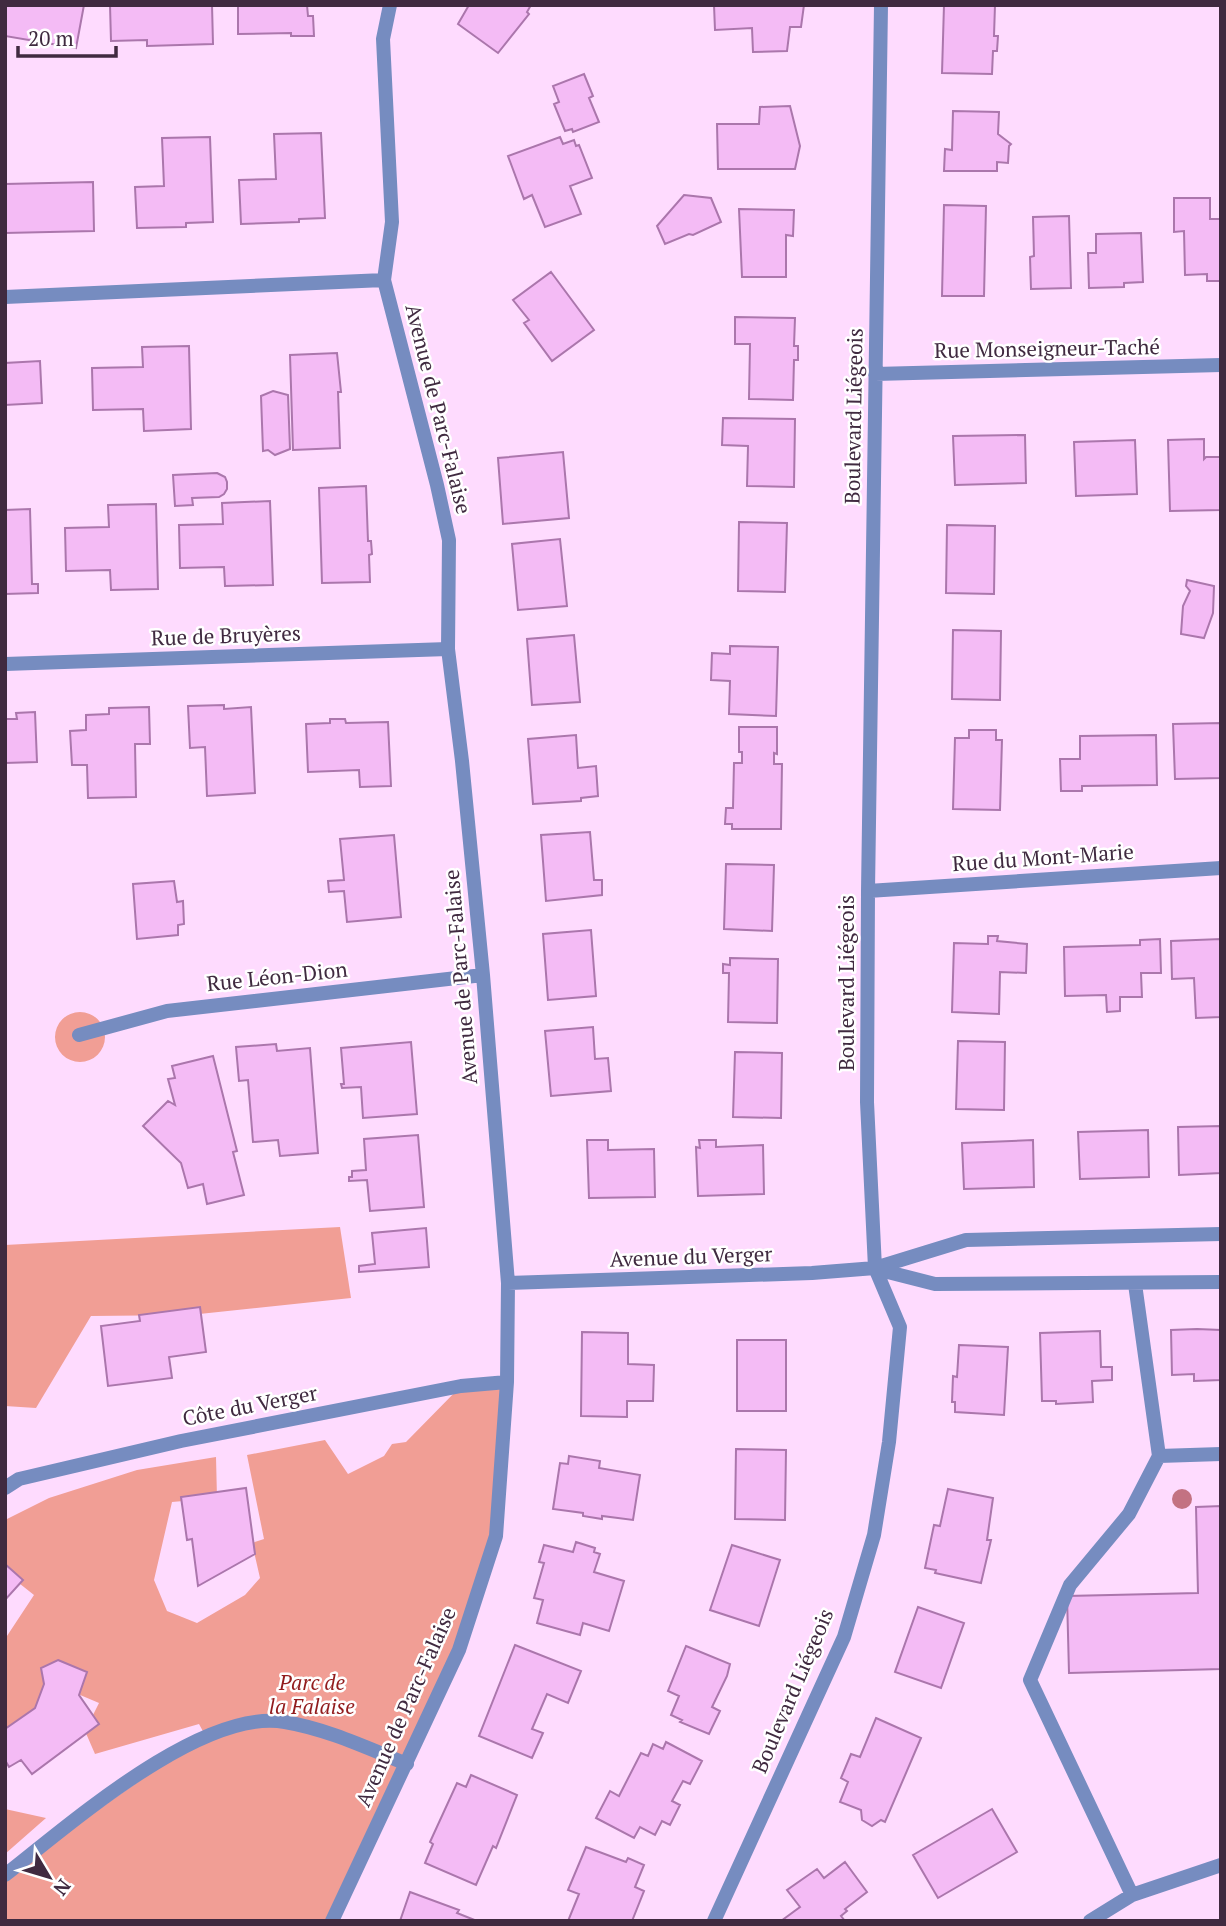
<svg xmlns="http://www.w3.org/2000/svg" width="1226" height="1926" font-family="'PT Serif',serif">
<rect width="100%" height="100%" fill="#fedbfe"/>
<!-- green -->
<path fill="#f19e95" d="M55 1037a25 25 0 1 1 50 0a25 25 0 1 1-50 0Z
M 340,1227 L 351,1298 L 190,1315 L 91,1316 L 36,1408 L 5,1406 L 5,1245 Z
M 507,1382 L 496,1536 L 459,1650 L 332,1921 L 5,1921 L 5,1875 L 205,1735 L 199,1724 L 95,1754 L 85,1731 L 99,1703 L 59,1686 L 5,1735 L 5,1639 L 34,1595 L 5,1572 L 5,1520 L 49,1498 L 137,1470 L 216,1457 L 217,1498 L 172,1502 L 154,1580 L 167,1611 L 197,1623 L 245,1595 L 260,1578 L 252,1543 L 264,1539 L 247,1455 L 325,1440 L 348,1474 L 384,1456 L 392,1444 L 406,1442 L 461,1386 Z
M 5,1809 L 46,1818 L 5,1854 Z"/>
<!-- building -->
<path fill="#f4bbf5" stroke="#ab76ac" stroke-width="2" d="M 5,5 L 84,5 L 76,48 L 5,36 Z
M 110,5 L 212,5 L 213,44 L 147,46 L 147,40 L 111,41 Z
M 238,5 L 307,5 L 308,16 L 313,16 L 314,36 L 291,36 L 291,33 L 238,34 Z
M 469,5 L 531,5 L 527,12 L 529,14 L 498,53 L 458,24 Z
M 714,5 L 804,5 L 801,27 L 790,27 L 787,51 L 753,52 L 752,28 L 715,30 Z
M 944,5 L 995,5 L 994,36 L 998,36 L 997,51 L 993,51 L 992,74 L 942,73 Z
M 584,74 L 593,96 L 589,98 L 599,122 L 573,132 L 572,129 L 565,131 L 554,104 L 559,102 L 553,86 Z
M 790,106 L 800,146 L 795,169 L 718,169 L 717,124 L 759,124 L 760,107 Z
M 953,111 L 999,112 L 998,134 L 1011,144 L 1009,146 L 1008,163 L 997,162 L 997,171 L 944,171 L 945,149 L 952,150 Z
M 321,133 L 325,218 L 299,219 L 299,222 L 241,224 L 239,180 L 276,179 L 274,134 Z
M 210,137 L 213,222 L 186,223 L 186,227 L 137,228 L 135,187 L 164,186 L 162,138 Z
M 560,137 L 563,144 L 574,140 L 576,146 L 579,145 L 592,178 L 570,186 L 581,214 L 545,227 L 532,195 L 524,199 L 508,156 Z
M 93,182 L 94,231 L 5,233 L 5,184 Z
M 684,195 L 711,198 L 721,222 L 693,235 L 689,234 L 665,244 L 657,226 Z
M 1174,198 L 1210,198 L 1210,219 L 1221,219 L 1221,281 L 1207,281 L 1207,274 L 1185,275 L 1184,231 L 1174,232 Z
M 944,205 L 986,206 L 984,296 L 942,296 Z
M 739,209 L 794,210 L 793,236 L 786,235 L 786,277 L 742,277 Z
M 1069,216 L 1071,288 L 1031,289 L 1030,257 L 1034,256 L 1033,217 Z
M 1141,233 L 1143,282 L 1124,283 L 1124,287 L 1089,288 L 1088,253 L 1096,253 L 1096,234 Z
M 551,272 L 594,330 L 552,361 L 524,323 L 529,320 L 513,300 Z
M 735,317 L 795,318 L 794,346 L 798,346 L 798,360 L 794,360 L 793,400 L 749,399 L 750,344 L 735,344 Z
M 189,346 L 191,429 L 144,431 L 143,409 L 93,410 L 92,368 L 143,367 L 142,347 Z
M 337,353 L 341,392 L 338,392 L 340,448 L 293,450 L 290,355 Z
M 40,361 L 42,403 L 5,405 L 5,363 Z
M 273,391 L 288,395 L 290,449 L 275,455 L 268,450 L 263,451 L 261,396 Z
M 723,418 L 795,419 L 794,487 L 747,486 L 748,446 L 722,445 Z
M 1025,435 L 1026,483 L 955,485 L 953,436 Z
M 1204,439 L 1204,459 L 1206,457 L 1221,457 L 1221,510 L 1170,511 L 1168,440 Z
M 1135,440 L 1137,494 L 1076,496 L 1074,442 Z
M 563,452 L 569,518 L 503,524 L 498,458 Z
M 217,473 L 225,477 L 227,482 L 227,489 L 224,494 L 219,497 L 192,498 L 193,505 L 175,506 L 173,475 Z
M 366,486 L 368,541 L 371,541 L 372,554 L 369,555 L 370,582 L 322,583 L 319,488 Z
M 270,501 L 273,585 L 225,586 L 224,567 L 180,568 L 179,525 L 223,524 L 222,503 Z
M 156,504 L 158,589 L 111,590 L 110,570 L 66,571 L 65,528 L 109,527 L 108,505 Z
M 30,509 L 32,584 L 38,584 L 38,593 L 5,594 L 5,510 Z
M 739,522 L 787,523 L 785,592 L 738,591 Z
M 947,525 L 995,526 L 994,594 L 946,593 Z
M 560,539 L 567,606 L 518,610 L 512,544 Z
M 1187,580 L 1214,586 L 1213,613 L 1204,638 L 1181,634 L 1183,606 L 1190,591 L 1186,586 Z
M 953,630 L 1001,631 L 1000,700 L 952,699 Z
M 574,635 L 580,702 L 532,705 L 527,639 Z
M 730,646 L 778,647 L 776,716 L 729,714 L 730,681 L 711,680 L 712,653 L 730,654 Z
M 224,705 L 224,709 L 251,707 L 255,793 L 207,796 L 205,747 L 190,748 L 188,706 Z
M 149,707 L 150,744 L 135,744 L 136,797 L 88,798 L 87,765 L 72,765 L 70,731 L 86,730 L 86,715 L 109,714 L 109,708 Z
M 35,712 L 37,762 L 5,763 L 5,719 L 17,719 L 16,713 Z
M 330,719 L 345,719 L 346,723 L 388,722 L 391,786 L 360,787 L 359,770 L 308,772 L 306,724 L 330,723 Z
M 1221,723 L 1221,778 L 1175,779 L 1173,724 Z
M 739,727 L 777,727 L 777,754 L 774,753 L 774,764 L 782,764 L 781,829 L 732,829 L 732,824 L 725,824 L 726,808 L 733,808 L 734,763 L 742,763 L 742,752 L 739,752 Z
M 969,730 L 996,730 L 996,740 L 1002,740 L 1000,810 L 953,809 L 955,738 L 969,738 Z
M 576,735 L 578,768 L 596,766 L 598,796 L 581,798 L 581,801 L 533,804 L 528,739 Z
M 1156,735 L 1157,785 L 1082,786 L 1082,791 L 1061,791 L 1060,759 L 1080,759 L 1080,736 Z
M 590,832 L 594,880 L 602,880 L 602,895 L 546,901 L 541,835 Z
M 394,835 L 401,917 L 347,922 L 344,891 L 329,892 L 328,881 L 344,880 L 340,839 Z
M 726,864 L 774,865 L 772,931 L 724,929 Z
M 174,881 L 177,902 L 183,901 L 184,924 L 178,925 L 178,935 L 137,939 L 133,884 Z
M 591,930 L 596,996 L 548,1000 L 543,934 Z
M 988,936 L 998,936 L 997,941 L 1027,944 L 1026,973 L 1000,972 L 999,1014 L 952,1012 L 954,943 L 988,944 Z
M 1160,939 L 1161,973 L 1141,973 L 1142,997 L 1120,997 L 1120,1011 L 1107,1012 L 1106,995 L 1065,996 L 1064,947 L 1140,945 L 1140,940 Z
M 1221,939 L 1221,1017 L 1196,1018 L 1194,978 L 1172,979 L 1171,941 Z
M 730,958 L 778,959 L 777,1023 L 728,1022 L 729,973 L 723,973 L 723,964 L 730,965 Z
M 593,1027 L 595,1059 L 608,1058 L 611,1091 L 551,1096 L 545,1031 Z
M 958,1041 L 1005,1042 L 1004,1110 L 956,1109 Z
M 411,1042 L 417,1114 L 363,1118 L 361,1087 L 342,1088 L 341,1084 L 344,1084 L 341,1048 Z
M 276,1044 L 277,1051 L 310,1048 L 318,1153 L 280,1156 L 278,1140 L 253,1142 L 248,1080 L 239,1081 L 236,1047 Z
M 735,1052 L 782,1053 L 781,1118 L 733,1117 Z
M 213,1056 L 237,1151 L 233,1152 L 244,1195 L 207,1204 L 203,1184 L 188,1188 L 181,1163 L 143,1126 L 168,1101 L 175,1105 L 168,1079 L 175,1078 L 172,1066 Z
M 1221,1126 L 1221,1173 L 1179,1175 L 1178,1127 Z
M 1148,1130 L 1149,1177 L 1080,1179 L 1078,1132 Z
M 418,1135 L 424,1207 L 370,1211 L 367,1180 L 349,1181 L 349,1177 L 352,1177 L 352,1171 L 366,1170 L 364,1139 Z
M 587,1140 L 608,1140 L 608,1150 L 654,1149 L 655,1197 L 589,1198 Z
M 699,1140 L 716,1140 L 716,1147 L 763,1145 L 764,1194 L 698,1196 L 696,1147 L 700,1148 Z
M 1033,1140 L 1034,1187 L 964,1189 L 962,1143 Z
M 426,1228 L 429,1267 L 359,1272 L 359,1266 L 375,1264 L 372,1233 Z
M 200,1307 L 206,1352 L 169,1357 L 172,1378 L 108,1386 L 101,1326 L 140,1321 L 139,1315 Z
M 1197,1329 L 1221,1330 L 1221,1380 L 1194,1381 L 1194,1374 L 1172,1375 L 1171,1330 Z
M 1100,1331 L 1101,1367 L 1112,1367 L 1112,1380 L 1092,1381 L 1093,1402 L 1056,1404 L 1056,1401 L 1042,1401 L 1040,1333 Z
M 582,1332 L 628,1333 L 628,1364 L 654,1365 L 653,1401 L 627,1401 L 627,1417 L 581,1416 Z
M 737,1340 L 786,1340 L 786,1411 L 737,1411 Z
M 959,1345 L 1008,1347 L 1004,1415 L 955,1412 L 955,1402 L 952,1402 L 953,1376 L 957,1377 Z
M 736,1449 L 786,1450 L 785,1520 L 735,1519 Z
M 569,1456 L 600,1461 L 599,1468 L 640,1475 L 633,1520 L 602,1516 L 602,1519 L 583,1516 L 583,1513 L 553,1509 L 560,1463 L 568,1464 Z
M 246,1488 L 255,1554 L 198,1586 L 192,1539 L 187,1540 L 181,1497 Z
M 948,1489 L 993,1498 L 987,1540 L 991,1540 L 981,1583 L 935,1573 L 936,1570 L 925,1568 L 934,1525 L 940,1526 Z
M 1221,1506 L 1221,1669 L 1069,1673 L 1067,1596 L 1198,1593 L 1196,1507 Z
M 576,1542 L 595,1548 L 594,1552 L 600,1554 L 594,1572 L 624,1581 L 609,1631 L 583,1623 L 580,1635 L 537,1623 L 543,1600 L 534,1598 L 544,1563 L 539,1562 L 544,1545 L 573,1552 Z
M 732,1545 L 780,1560 L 759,1626 L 710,1610 Z
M 5,1564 L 23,1580 L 5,1600 Z
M 918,1607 L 964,1623 L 941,1688 L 895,1672 Z
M 515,1645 L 581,1671 L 568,1703 L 547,1694 L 532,1729 L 543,1733 L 532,1758 L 479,1736 Z
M 686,1646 L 730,1664 L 727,1676 L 712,1707 L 720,1711 L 709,1734 L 680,1722 L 682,1720 L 671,1715 L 679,1696 L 668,1691 Z
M 58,1660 L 87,1672 L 79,1695 L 99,1724 L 32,1774 L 21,1760 L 9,1767 L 5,1760 L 5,1729 L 35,1708 L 44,1684 L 41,1668 Z
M 876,1718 L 921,1738 L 885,1822 L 881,1820 L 872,1826 L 862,1820 L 861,1810 L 840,1802 L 848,1782 L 841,1778 L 851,1754 L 860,1757 Z
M 666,1742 L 702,1761 L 690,1784 L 683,1781 L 672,1801 L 680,1805 L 670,1825 L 662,1821 L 655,1835 L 640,1827 L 634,1838 L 596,1818 L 610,1791 L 619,1796 L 641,1753 L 648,1756 L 653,1744 L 663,1749 Z
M 471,1775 L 517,1795 L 496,1848 L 493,1846 L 476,1885 L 425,1863 L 433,1844 L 430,1842 L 457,1783 L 466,1787 Z
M 992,1809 L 1017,1852 L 938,1898 L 913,1855 Z
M 586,1847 L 626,1862 L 628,1858 L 644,1865 L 635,1887 L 644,1891 L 632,1921 L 568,1921 L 579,1894 L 568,1890 Z
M 845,1862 L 867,1892 L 845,1909 L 847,1911 L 841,1916 L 845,1921 L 781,1921 L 800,1907 L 787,1890 L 817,1869 L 824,1878 Z
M 410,1892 L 459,1910 L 457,1913 L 477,1921 L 400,1921 Z"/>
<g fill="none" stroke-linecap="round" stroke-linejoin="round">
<!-- street -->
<path stroke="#768cc0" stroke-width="14" d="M 5,297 L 384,280
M 875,374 L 1221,365
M 5,664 L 448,649
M 868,891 L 1221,868
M 79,1035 L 167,1011 L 483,975
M 876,1269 L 935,1284 L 1221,1282
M 508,1283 L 812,1273 L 875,1268 L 966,1240 L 1221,1234
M 1135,1284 L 1159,1456 L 1221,1454
M 5,1488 L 19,1479 L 181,1441 L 461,1386 L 507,1382
M 5,1875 C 68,1826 202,1707 285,1722 C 327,1729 367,1748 407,1764
M 1132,1895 L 1030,1680 L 1070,1585 L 1129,1514 L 1159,1456
M 332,1921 L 459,1650 L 496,1536 L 507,1382 L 508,1283 L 483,975 L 462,761 L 448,649 L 449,540 L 437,485 L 384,280 L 392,222 L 383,39 L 390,5
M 714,1921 L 844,1637 L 874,1535 L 889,1442 L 900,1327 L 875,1268 L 867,1102 L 868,891 L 881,5
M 1090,1921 L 1132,1895 L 1221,1865"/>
</g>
<!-- trees -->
<circle fill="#c37282" cx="1182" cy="1499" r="10"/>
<g text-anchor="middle" stroke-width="5" stroke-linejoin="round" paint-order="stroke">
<!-- street labels -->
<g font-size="21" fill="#402a40" stroke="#fff">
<text transform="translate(1047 349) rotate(-1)" y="7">Rue Monseigneur-Taché</text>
<text transform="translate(438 409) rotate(76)" y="7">Avenue de Parc-Falaise</text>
<text transform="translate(854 416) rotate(-89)" y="7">Boulevard Liégeois</text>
<text transform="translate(226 636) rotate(-2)" y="7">Rue de Bruyères</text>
<text transform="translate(1043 858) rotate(-4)" y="7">Rue du Mont-Marie</text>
<text transform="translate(277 977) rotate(-6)" y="7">Rue Léon-Dion</text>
<text transform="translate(461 977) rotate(-95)" y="7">Avenue de Parc-Falaise</text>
<text transform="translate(847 983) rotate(-90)" y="7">Boulevard Liégeois</text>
<text transform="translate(691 1257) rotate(-2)" y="7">Avenue du Verger</text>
<text transform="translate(250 1406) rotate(-11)" y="7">Côte du Verger</text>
<text transform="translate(793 1691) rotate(-67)" y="7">Boulevard Liégeois</text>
<text transform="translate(406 1707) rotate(-66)" y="7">Avenue de Parc-Falaise</text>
</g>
<!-- park labels -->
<g font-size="21" font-style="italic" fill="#921c1d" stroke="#fff">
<text x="312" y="1690">Parc de<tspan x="312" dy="24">la Falaise</tspan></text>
</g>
</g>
<!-- border -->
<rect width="1226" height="1926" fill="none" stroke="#402a40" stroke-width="14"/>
<!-- north arrow -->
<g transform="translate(49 1877) rotate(128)" stroke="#ffffff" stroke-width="5" paint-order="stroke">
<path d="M0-5L12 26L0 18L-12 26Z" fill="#402a40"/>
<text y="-10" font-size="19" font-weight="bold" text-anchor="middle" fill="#402a40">N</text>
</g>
<!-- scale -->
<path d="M18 46v10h98v-10" fill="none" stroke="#402a40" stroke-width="3.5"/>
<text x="28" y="46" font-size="21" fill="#402a40" stroke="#ffffff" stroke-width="5" paint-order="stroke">20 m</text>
</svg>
